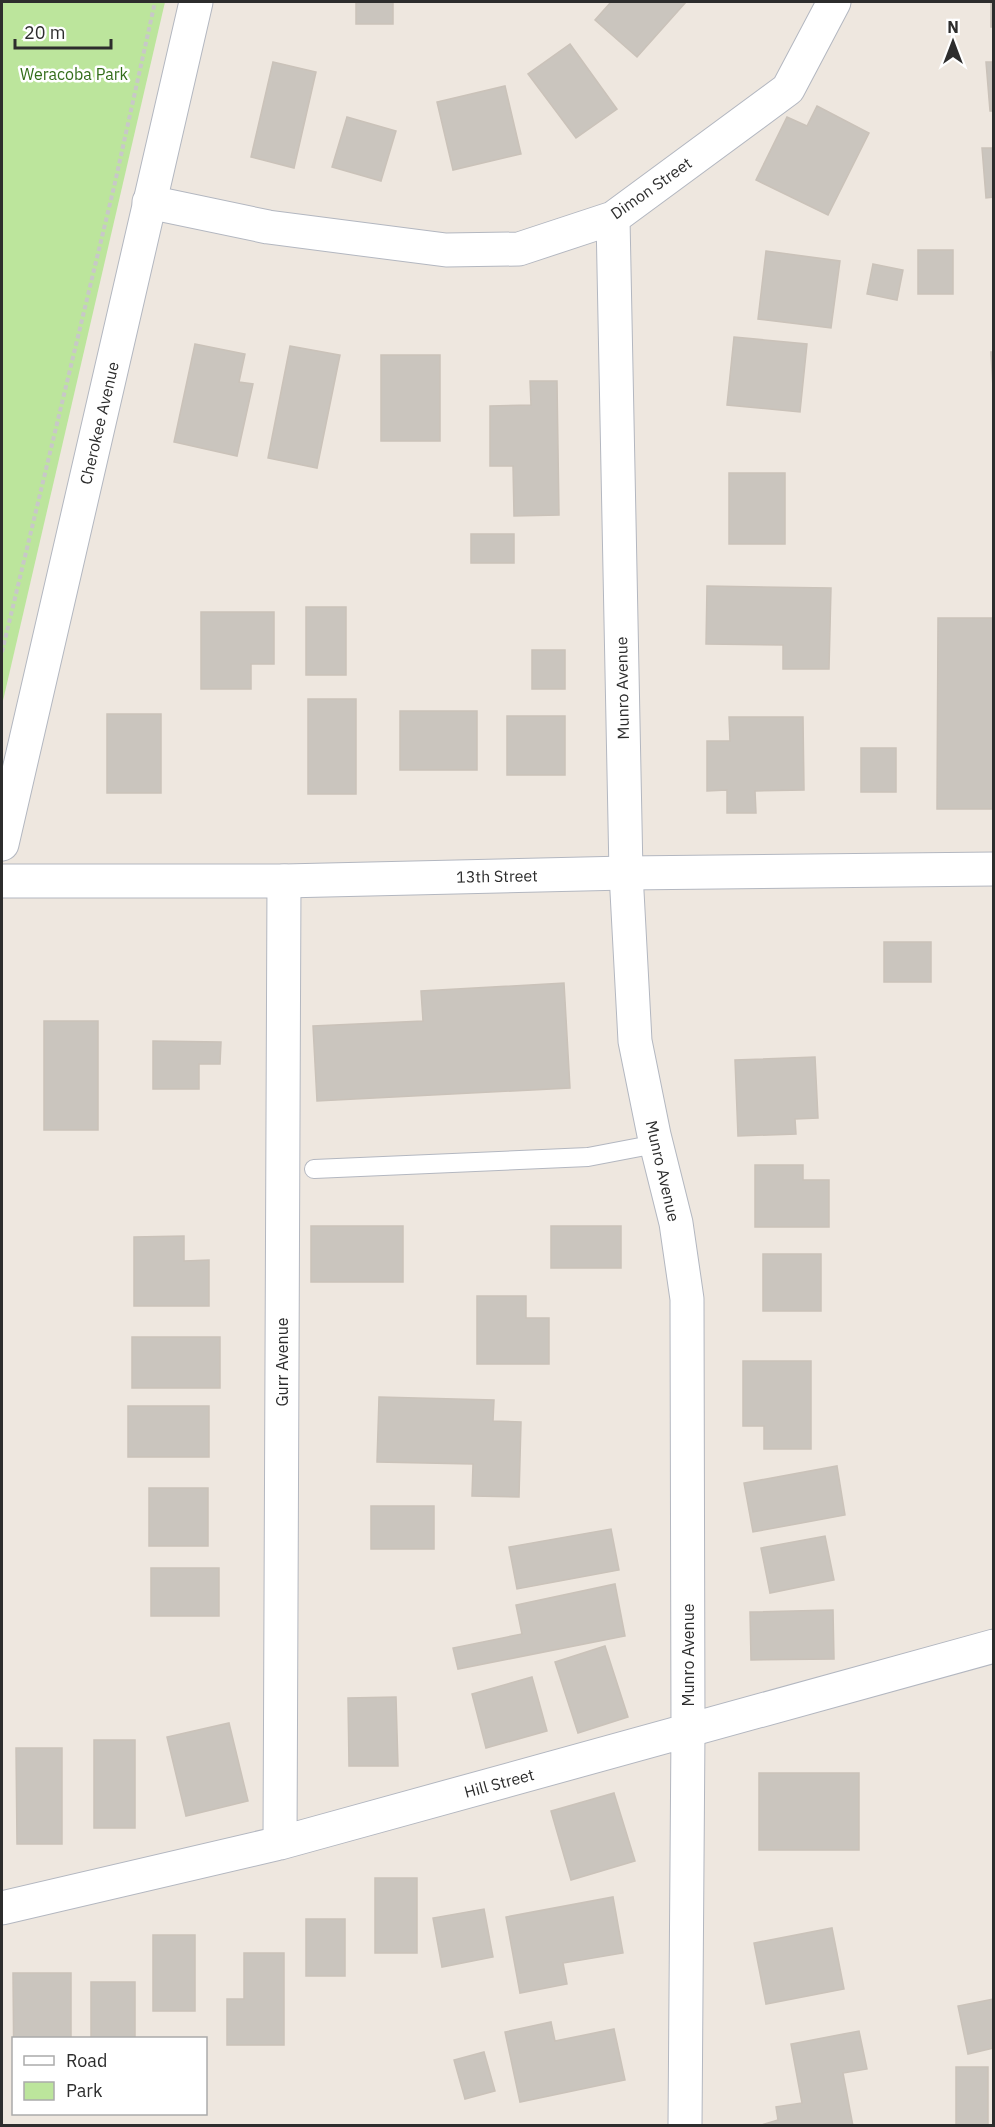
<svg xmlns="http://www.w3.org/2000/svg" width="995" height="2127" font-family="'IBM Plex Sans',sans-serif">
<rect width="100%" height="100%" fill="#eee7df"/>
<!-- green -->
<path fill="#bce59c" d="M 2,2 L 165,2 L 2,705 Z"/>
<!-- building -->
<path fill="#cac5be" stroke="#cac2b9" stroke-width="1.5" d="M 356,2 L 393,2 L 393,24 L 356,24 Z
M 611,2 L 686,2 L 637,57 L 595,20 Z
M 991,2 L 994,2 L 994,27 L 991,27 Z
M 570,44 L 617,109 L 576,138 L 528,74 Z
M 273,62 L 316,72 L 294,168 L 251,157 Z
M 986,62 L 994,62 L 994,111 L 990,111 Z
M 505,86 L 521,154 L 453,170 L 437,102 Z
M 817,106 L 869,133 L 828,215 L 756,180 L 787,117 L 807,126 Z
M 347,117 L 396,131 L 381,181 L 332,167 Z
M 982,148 L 994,148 L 994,197 L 986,198 Z
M 918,250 L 953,250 L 953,294 L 918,294 Z
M 766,251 L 840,261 L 831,328 L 758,319 Z
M 873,264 L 903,270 L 897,300 L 867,294 Z
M 734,337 L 807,344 L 800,412 L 727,405 Z
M 195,344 L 245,354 L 239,382 L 253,384 L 237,456 L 174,442 Z
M 290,346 L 340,355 L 317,468 L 268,458 Z
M 991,352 L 994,352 L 994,406 Z
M 381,355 L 440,355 L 440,441 L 381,441 Z
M 530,381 L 557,381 L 559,515 L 514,516 L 513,466 L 490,466 L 490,406 L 531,405 Z
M 729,473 L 785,473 L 785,544 L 729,544 Z
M 471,534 L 514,534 L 514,563 L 471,563 Z
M 707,586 L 831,588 L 829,669 L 783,669 L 783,645 L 706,644 Z
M 306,607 L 346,607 L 346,675 L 306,675 Z
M 201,612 L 274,612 L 274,664 L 251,664 L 251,689 L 201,689 Z
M 938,618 L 994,618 L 994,809 L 937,809 Z
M 532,650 L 565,650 L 565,689 L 532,689 Z
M 308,699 L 356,699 L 356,794 L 308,794 Z
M 400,711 L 477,711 L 477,770 L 400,770 Z
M 107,714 L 161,714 L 161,793 L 107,793 Z
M 507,716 L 565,716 L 565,775 L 507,775 Z
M 729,717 L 803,717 L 804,790 L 755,791 L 756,813 L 727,813 L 727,790 L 707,791 L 707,741 L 730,741 Z
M 861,748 L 896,748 L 896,792 L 861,792 Z
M 884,942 L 931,942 L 931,982 L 884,982 Z
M 564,983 L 570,1088 L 317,1101 L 313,1026 L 423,1021 L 421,991 Z
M 44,1021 L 98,1021 L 98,1130 L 44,1130 Z
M 153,1041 L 221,1042 L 220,1064 L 199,1064 L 199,1089 L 153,1089 Z
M 815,1057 L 818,1118 L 795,1119 L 796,1134 L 738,1136 L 735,1060 Z
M 755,1165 L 803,1165 L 803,1180 L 829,1180 L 829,1227 L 755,1227 Z
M 311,1226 L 403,1226 L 403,1282 L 311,1282 Z
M 551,1226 L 621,1226 L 621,1268 L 551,1268 Z
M 184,1236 L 184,1261 L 209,1260 L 209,1306 L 134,1306 L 134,1237 Z
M 763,1254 L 821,1254 L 821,1311 L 763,1311 Z
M 477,1296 L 526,1296 L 526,1318 L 549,1318 L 549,1364 L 477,1364 Z
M 132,1337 L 220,1337 L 220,1388 L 132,1388 Z
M 743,1361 L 811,1361 L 811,1449 L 764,1449 L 764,1426 L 743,1426 Z
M 379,1397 L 494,1400 L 493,1421 L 521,1422 L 519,1497 L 472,1496 L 473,1464 L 377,1462 Z
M 128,1406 L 209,1406 L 209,1457 L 128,1457 Z
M 837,1466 L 845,1515 L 753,1532 L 744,1483 Z
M 149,1488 L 208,1488 L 208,1546 L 149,1546 Z
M 371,1506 L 434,1506 L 434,1549 L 371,1549 Z
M 611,1529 L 619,1570 L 517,1589 L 509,1547 Z
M 825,1536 L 834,1580 L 770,1593 L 761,1548 Z
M 151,1568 L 219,1568 L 219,1616 L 151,1616 Z
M 615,1584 L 625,1636 L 458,1669 L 453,1648 L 522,1634 L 516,1605 Z
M 833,1610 L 834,1659 L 751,1660 L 750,1612 Z
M 605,1646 L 628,1717 L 578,1733 L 555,1662 Z
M 532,1677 L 547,1731 L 486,1748 L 472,1694 Z
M 396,1697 L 398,1766 L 349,1766 L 348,1698 Z
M 229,1723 L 248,1801 L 186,1816 L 167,1737 Z
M 94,1740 L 135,1740 L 135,1828 L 94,1828 Z
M 16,1748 L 62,1748 L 62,1844 L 17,1844 Z
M 759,1773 L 859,1773 L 859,1850 L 759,1850 Z
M 614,1793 L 635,1861 L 571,1880 L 551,1811 Z
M 375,1878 L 417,1878 L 417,1953 L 375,1953 Z
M 613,1897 L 623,1953 L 563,1963 L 567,1984 L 520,1993 L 506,1917 Z
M 484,1909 L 493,1957 L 442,1967 L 433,1918 Z
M 306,1919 L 345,1919 L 345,1976 L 306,1976 Z
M 832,1928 L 844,1989 L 766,2004 L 754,1943 Z
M 153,1935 L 195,1935 L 195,2011 L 153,2011 Z
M 244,1953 L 284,1953 L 284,2045 L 227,2045 L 227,1999 L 244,1999 Z
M 13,1973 L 71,1973 L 71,2038 L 14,2038 L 14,2089 Z
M 91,1982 L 135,1982 L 135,2038 L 91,2038 Z
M 994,1999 L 994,2048 L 968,2054 L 958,2006 Z
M 551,2022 L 555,2041 L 614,2029 L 625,2080 L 520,2102 L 505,2032 Z
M 859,2031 L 867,2069 L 843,2073 L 853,2126 L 758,2126 L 778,2120 L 776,2107 L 802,2103 L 791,2044 Z
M 484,2052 L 495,2091 L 465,2099 L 454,2060 Z
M 956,2067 L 988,2067 L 988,2126 L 956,2126 Z"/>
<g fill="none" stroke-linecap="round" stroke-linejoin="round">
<defs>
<path id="lane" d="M 314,1169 L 588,1157 L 656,1144"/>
<path id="street" d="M 149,202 L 268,227 L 446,250 L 519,249 L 613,218 L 788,89 L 834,2
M 613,218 L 626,873 L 635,1041 L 654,1135 L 676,1223 L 687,1299 L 688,1731 L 685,2126
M 280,1843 L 284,881
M 2,1908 L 280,1843 L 994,1646"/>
<path id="secondary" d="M 2,844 L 196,2
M 2,881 L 284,881 L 626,873 L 994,869"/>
</defs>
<!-- lane casing -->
<use href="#lane" stroke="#b3b7c0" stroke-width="20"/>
<!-- street casing -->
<use href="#street" stroke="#b3b7c0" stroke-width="35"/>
<!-- secondary casing -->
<use href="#secondary" stroke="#b3b7c0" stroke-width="35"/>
<!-- path -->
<path stroke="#c8c8c8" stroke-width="4" stroke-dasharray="4.5 3" stroke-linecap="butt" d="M 2,652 L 114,187 L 155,2"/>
<!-- lane -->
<use href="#lane" stroke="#fff" stroke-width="18"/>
<!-- street -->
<use href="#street" stroke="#fff" stroke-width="33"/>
<!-- secondary -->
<use href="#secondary" stroke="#fff" stroke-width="33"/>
</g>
<g text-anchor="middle" stroke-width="5" stroke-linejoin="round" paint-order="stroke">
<!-- park labels -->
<g font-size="16" fill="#336d1a" stroke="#fff">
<text x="74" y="80">Weracoba Park</text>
</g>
<!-- street labels -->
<g font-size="16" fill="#2d2d2d" stroke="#fff">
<text transform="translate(651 188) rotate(-35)" y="6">Dimon Street</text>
<text transform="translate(99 423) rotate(-77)" y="6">Cherokee Avenue</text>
<text transform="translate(622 688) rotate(-91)" y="6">Munro Avenue</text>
<text transform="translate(497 876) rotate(-1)" y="6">13th Street</text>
<text transform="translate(663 1171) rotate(77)" y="6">Munro Avenue</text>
<text transform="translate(282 1362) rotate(-90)" y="6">Gurr Avenue</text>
<text transform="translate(688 1655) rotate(-90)" y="6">Munro Avenue</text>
<text transform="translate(499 1783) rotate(-15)" y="6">Hill Street</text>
</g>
</g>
<!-- border -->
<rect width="995" height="2127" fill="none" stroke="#2d2d2d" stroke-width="6"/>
<!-- legend -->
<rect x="12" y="2037" width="195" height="78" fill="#ffffff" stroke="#ababab" stroke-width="1.5"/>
<rect x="24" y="2056" width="30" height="9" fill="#ffffff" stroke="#ababab" stroke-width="1.5"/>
<text x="66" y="2067" font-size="18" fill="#2d2d2d">Road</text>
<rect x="24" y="2082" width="30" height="18" fill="#bce59c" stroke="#ababab" stroke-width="1.5"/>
<text x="66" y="2097" font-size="18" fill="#2d2d2d">Park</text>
<!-- north arrow -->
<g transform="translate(953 42)" stroke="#ffffff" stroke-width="4.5" paint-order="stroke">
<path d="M0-4.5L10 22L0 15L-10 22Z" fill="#2d2d2d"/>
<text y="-9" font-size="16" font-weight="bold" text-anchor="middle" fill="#2d2d2d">N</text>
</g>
<!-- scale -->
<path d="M15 39v9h96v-9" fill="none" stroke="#2d2d2d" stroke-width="3"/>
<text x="24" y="39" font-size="18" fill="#2d2d2d" stroke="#ffffff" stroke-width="4.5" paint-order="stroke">20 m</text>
</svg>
